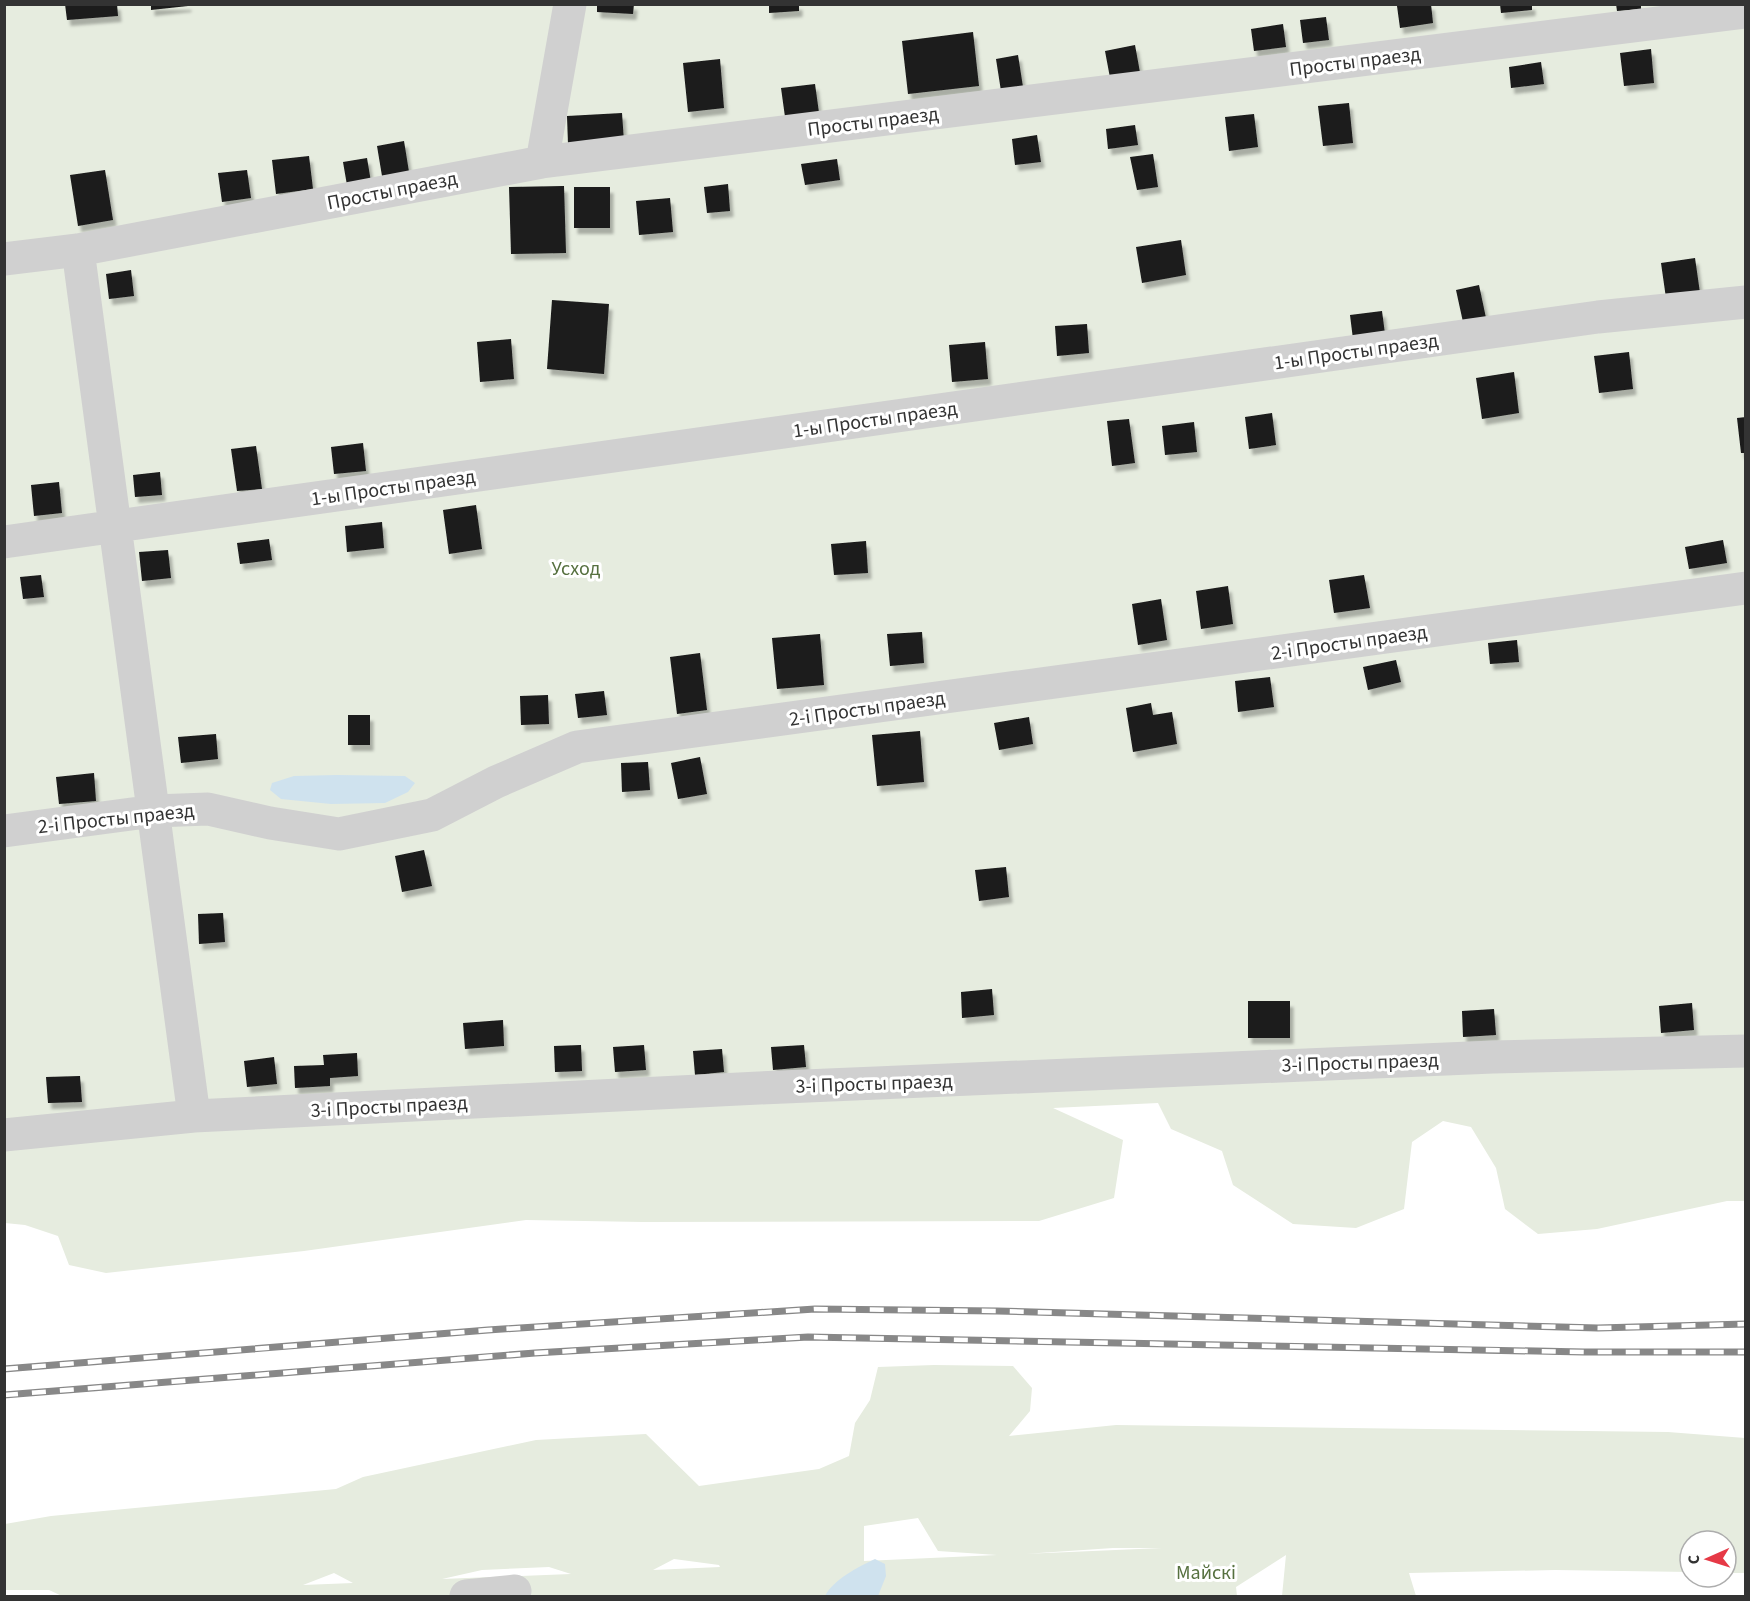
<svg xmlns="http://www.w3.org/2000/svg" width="1750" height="1601" font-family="'Source Sans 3',sans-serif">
<defs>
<filter id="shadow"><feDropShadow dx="3.5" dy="6" stdDeviation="1.5" flood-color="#0004"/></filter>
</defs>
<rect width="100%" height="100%" fill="#fff"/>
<!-- green -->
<path fill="#e6ecdf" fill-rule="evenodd" d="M 4,5 L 1745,5 L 1745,1201 L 1727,1201 L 1597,1229 L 1538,1234 L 1505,1209 L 1496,1168 L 1471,1127 L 1443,1121 L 1412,1142 L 1404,1209 L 1356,1228 L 1293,1224 L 1233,1185 L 1222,1151 L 1171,1129 L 1158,1103 L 1053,1108 L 1123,1140 L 1114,1198 L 1039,1221 L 643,1222 L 526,1220 L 304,1251 L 106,1273 L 69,1265 L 58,1236 L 25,1225 L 5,1223 Z
M 934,1365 L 1013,1366 L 1032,1388 L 1030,1411 L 1009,1436 L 1116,1425 L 1668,1432 L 1745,1438 L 1745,1573 L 1726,1573 L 1726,1541 L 1690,1541 L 1690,1572 L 1555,1570 L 1409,1573 L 1416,1596 L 1282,1596 L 1286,1555 L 1236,1587 L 1237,1596 L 53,1596 L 62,1596 L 49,1590 L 5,1590 L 5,1524 L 51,1516 L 336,1489 L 363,1477 L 536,1440 L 646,1434 L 699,1486 L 819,1469 L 849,1456 L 855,1423 L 870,1400 L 878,1367 ZM 918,1518 L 938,1551 L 997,1555 L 864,1561 L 864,1526 ZM 1113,1548 L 1162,1548 L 1023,1554 L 1024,1554 ZM 674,1559 L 719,1565 L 720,1567 L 653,1570 ZM 549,1567 L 571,1574 L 442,1579 L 482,1570 ZM 334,1573 L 353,1583 L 303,1585 Z"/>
<!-- water -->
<path fill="#cfe2ee" d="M 337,775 L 405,776 L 415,783 L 408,792 L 385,803 L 331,804 L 281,799 L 270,790 L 272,783 L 294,776 Z
M 875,1559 L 885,1564 L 886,1576 L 878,1596 L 825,1596 C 834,1579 858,1567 875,1559 Z"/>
<!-- building -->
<path fill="#1a1a1a" filter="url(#shadow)" d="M 65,4 L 117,4 L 118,16 L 67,20 Z
M 151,4 L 188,4 L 188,6 L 151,10 Z
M 597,4 L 634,4 L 633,14 L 597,12 Z
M 769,4 L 799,4 L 799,11 L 769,13 Z
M 1410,4 L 1431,4 L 1433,23 L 1400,28 L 1397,6 Z
M 1500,4 L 1532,4 L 1532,10 L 1501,13 Z
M 1616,4 L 1641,4 L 1641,9 L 1617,11 Z
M 1326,17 L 1329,40 L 1303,43 L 1300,20 Z
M 1283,24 L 1286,47 L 1254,51 L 1251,29 Z
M 973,32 L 979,86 L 908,94 L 902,41 Z
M 1135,45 L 1141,78 L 1111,83 L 1105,51 Z
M 1651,49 L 1654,83 L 1624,86 L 1620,53 Z
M 1018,55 L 1023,87 L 1001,91 L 996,59 Z
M 720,59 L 724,108 L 688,112 L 683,63 Z
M 1541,62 L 1544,84 L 1511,88 L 1509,67 Z
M 815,84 L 820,120 L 786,124 L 781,88 Z
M 1349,103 L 1353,143 L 1323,146 L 1318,106 Z
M 622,113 L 624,142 L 568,144 L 567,116 Z
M 1254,114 L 1258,147 L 1229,151 L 1225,117 Z
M 1135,125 L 1138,145 L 1108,149 L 1106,129 Z
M 1037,135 L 1041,162 L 1015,165 L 1012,139 Z
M 404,141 L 409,172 L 382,176 L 377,146 Z
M 1153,154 L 1158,187 L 1137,190 L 1130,157 Z
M 309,156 L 313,189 L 276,194 L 272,160 Z
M 367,158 L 372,188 L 348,191 L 343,162 Z
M 837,159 L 840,180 L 805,185 L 801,164 Z
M 105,170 L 113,220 L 78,226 L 70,175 Z
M 247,170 L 251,198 L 222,202 L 218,173 Z
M 728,184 L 730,211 L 707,213 L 704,187 Z
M 564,186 L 566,253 L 511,254 L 509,187 Z
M 574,187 L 610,187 L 610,228 L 574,228 Z
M 670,198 L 673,232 L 639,235 L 636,201 Z
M 1181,240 L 1186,275 L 1142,283 L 1136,247 Z
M 1695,258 L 1700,293 L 1666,298 L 1661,263 Z
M 131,270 L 134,296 L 109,299 L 106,274 Z
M 1479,285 L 1486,318 L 1463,322 L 1456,290 Z
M 552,300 L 609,304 L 604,374 L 547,369 Z
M 1382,311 L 1385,334 L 1353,339 L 1350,315 Z
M 1087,324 L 1089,353 L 1057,356 L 1055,326 Z
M 511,339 L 514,379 L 480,382 L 477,342 Z
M 985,342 L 988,379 L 952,382 L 949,345 Z
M 1629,352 L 1633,389 L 1599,393 L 1594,356 Z
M 1514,372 L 1519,413 L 1482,419 L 1476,378 Z
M 1272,413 L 1276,445 L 1249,449 L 1245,417 Z
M 1746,417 L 1746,453 L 1741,453 L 1737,418 Z
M 1129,419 L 1135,463 L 1112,466 L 1107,421 Z
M 1194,422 L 1197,452 L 1165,455 L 1162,426 Z
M 363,443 L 366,471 L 334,474 L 331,447 Z
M 256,446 L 262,489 L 237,491 L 231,449 Z
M 160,472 L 162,495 L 135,497 L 133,475 Z
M 59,482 L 62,513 L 34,516 L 31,485 Z
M 476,505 L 482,549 L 449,554 L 443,510 Z
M 382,522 L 384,548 L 347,552 L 345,526 Z
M 269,539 L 272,560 L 240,564 L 237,543 Z
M 1723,540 L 1727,563 L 1689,569 L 1685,547 Z
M 866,541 L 868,573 L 834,575 L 831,544 Z
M 168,550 L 171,578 L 142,581 L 139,552 Z
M 41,575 L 44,597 L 23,599 L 20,577 Z
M 1364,575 L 1370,608 L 1334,613 L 1329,580 Z
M 1228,586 L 1233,624 L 1201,629 L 1196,591 Z
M 1161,599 L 1167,640 L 1138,645 L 1132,604 Z
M 922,632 L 924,663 L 890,666 L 887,634 Z
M 820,634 L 824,685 L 777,689 L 772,638 Z
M 1517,640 L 1519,662 L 1490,664 L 1488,643 Z
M 700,653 L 707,710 L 677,714 L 670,657 Z
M 1396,660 L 1401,682 L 1368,690 L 1363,667 Z
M 1270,677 L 1274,707 L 1238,712 L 1235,681 Z
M 604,691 L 607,715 L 578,718 L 575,694 Z
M 548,695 L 549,724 L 521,725 L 520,696 Z
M 1151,703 L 1153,715 L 1172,712 L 1177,744 L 1133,752 L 1126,708 Z
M 348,715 L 370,715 L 370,745 L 348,745 Z
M 1029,717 L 1033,744 L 999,750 L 994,723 Z
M 920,731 L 924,782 L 877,786 L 872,735 Z
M 216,734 L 218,759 L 181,763 L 178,737 Z
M 700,757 L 707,794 L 678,799 L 671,763 Z
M 648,762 L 650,790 L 622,792 L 621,763 Z
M 94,773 L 96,801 L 59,804 L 56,777 Z
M 424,850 L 432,886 L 402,892 L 395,856 Z
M 1006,867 L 1009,897 L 979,901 L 975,870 Z
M 223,913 L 225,942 L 199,944 L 198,914 Z
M 992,989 L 994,1015 L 962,1018 L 961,992 Z
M 1248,1001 L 1290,1001 L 1290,1038 L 1248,1038 Z
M 1692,1003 L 1694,1030 L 1661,1033 L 1659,1006 Z
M 1494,1009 L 1496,1035 L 1463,1037 L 1462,1011 Z
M 503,1020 L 504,1046 L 465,1049 L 463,1023 Z
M 581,1045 L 582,1071 L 555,1072 L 554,1046 Z
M 644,1045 L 646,1070 L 615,1072 L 613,1047 Z
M 804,1045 L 806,1067 L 773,1070 L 771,1047 Z
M 722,1049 L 724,1072 L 695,1075 L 693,1051 Z
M 357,1053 L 358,1076 L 330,1078 L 330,1086 L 295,1088 L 294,1066 L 324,1065 L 323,1055 Z
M 274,1057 L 277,1084 L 247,1087 L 244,1061 Z
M 80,1076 L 82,1102 L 48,1103 L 46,1077 Z"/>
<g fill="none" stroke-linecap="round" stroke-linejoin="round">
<!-- minor -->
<path stroke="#d0d0d0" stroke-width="33" d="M 542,162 L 570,4
M 78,250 L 194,1116
M 4,259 L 78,250 L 542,162 L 1746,12
M 4,542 L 1598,317 L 1746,302
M 4,831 L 154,811 L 208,809 L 270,823 L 339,834 L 432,815 L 496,782 L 577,747 L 1746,588
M 4,1135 L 194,1116 L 759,1088 L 1493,1057 L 1746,1051
M 466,1596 L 515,1591"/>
<defs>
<path id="rail" d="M 4,1369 L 488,1330 L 815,1309 L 997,1311 L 1598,1328 L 1746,1324
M 4,1395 L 535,1353 L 808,1337 L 1584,1352 L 1746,1352"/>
</defs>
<!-- rail casing -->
<use href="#rail" stroke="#888" stroke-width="7"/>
<!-- rail -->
<use href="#rail" stroke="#fff" stroke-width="4.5" stroke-dasharray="14" stroke-linecap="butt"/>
</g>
<g text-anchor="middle" stroke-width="6" stroke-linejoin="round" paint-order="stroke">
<!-- street labels -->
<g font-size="20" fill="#333" stroke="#fff">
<text transform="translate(1355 61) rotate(-7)" y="7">Просты праезд</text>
<text transform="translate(873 121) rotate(-7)" y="7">Просты праезд</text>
<text transform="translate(392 190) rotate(-11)" y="7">Просты праезд</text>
<text transform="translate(1356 351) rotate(-8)" y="7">1-ы Просты праезд</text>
<text transform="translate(875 419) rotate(-8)" y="7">1-ы Просты праезд</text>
<text transform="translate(393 487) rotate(-8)" y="7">1-ы Просты праезд</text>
<text transform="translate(1349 642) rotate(-8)" y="7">2-і Просты праезд</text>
<text transform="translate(867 708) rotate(-8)" y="7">2-і Просты праезд</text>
<text transform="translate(116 818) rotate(-6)" y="7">2-і Просты праезд</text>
<text transform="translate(1360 1062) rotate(-2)" y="7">3-і Просты праезд</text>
<text transform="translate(874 1083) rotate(-2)" y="7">3-і Просты праезд</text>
<text transform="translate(389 1106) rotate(-3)" y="7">3-і Просты праезд</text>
</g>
<!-- park labels -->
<g font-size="20" fill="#56703f" stroke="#fff">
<text x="576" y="575">Усход</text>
<text x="1206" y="1579">Майскі</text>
</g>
</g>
<!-- border -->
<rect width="1750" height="1601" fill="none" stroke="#333333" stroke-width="12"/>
<!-- north arrow -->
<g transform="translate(1708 1559) rotate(267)"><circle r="28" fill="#ffffff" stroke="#adadad" stroke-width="1.5"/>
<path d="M0-4.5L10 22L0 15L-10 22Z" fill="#e63946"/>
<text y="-9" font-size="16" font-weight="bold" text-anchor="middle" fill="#333333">С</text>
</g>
</svg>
